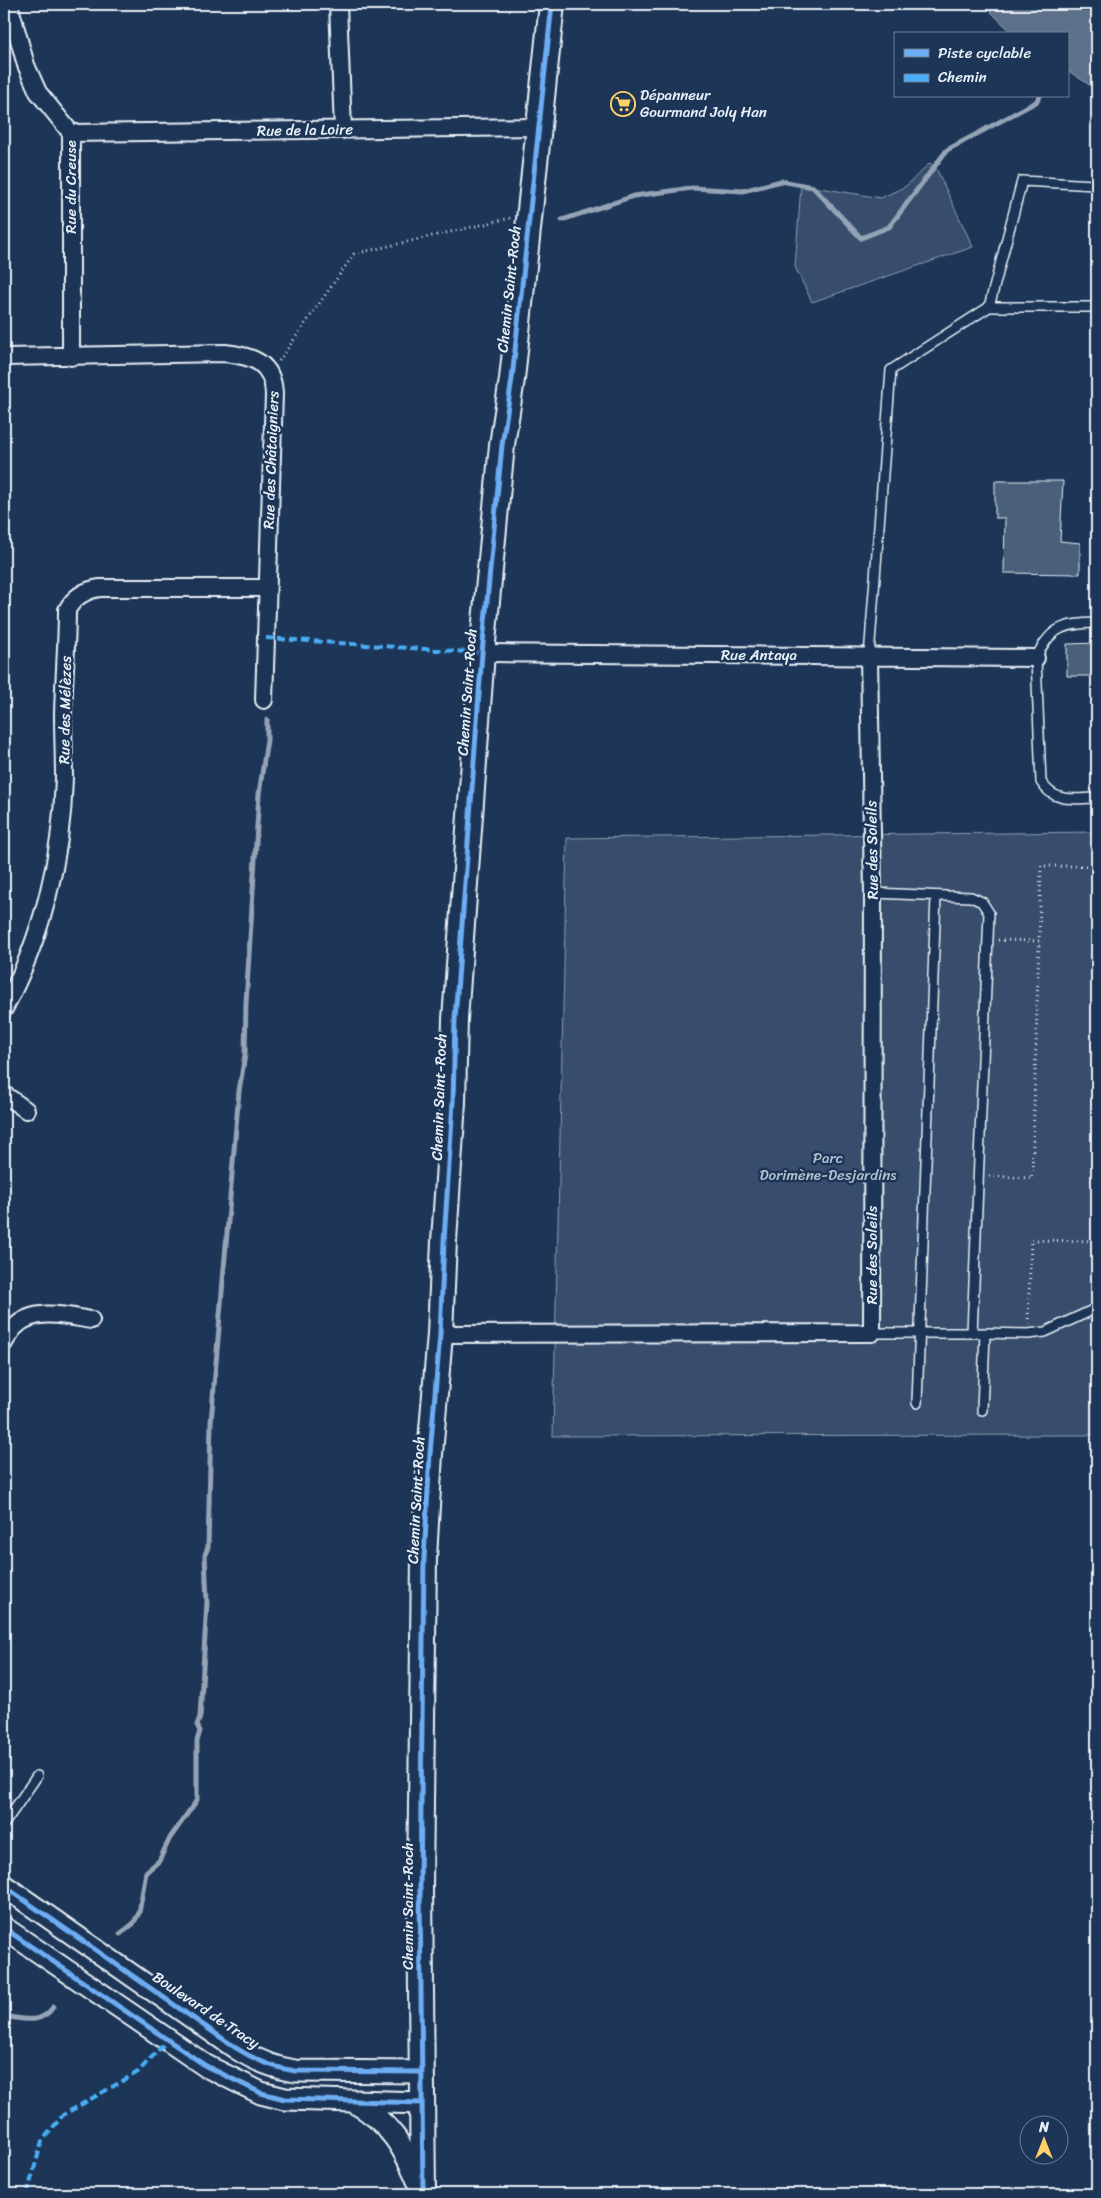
<svg xmlns="http://www.w3.org/2000/svg" width="1101" height="2198" font-family="Sriracha,sans-serif">
<rect width="100%" height="100%" fill="#1d3557"/>
<filter id="ink" filterUnits="userSpaceOnUse"><feTurbulence type="fractalNoise" baseFrequency=".02" numOctaves="2"/><feDisplacementMap in="SourceGraphic" scale="10" xChannelSelector="R" yChannelSelector="G"/><feConvolveMatrix kernelMatrix="1 2 1 2 8 2 1 2 1" color-interpolation-filters="sRGB"/></filter>
<g filter="url(#ink)">
<!-- green -->
<path fill="#374d6c" stroke="#909fb2" d="M 930,163 L 936,168 L 973,247 L 812,302 L 795,267 L 801,185 L 881,198 L 906,186 Z
M 1097,832 L 1097,1435 L 553,1436 L 567,838 Z"/>
<!-- water -->
<path fill="#5d7089" stroke="#95a4b5" d="M 983,4 L 1097,4 L 1097,90 L 1067,70 L 1067,34 L 1013,34 Z"/>
<g fill="none" stroke-linecap="round" stroke-linejoin="round">
<!-- stream -->
<path stroke="#95a4b5" stroke-width="5" d="M 562,220 L 634,196 L 692,188 L 743,191 L 781,181 L 813,187 L 861,238 L 889,227 L 947,150 L 1036,102 L 1040,96
M 120,1934 L 133,1924 L 139,1913 L 146,1872 L 159,1861 L 170,1838 L 197,1800 L 197,1741 L 200,1731 L 197,1725 L 200,1717 L 207,1603 L 205,1555 L 208,1547 L 211,1422 L 239,1091 L 245,1055 L 246,1003 L 259,794 L 267,740 L 267,720
M 4,2016 C 22,2019 42,2025 53,2007"/>
</g>
<!-- building -->
<path fill="#495e7a" stroke="#e8f1f8" d="M 995,481 L 1063,481 L 1060,541 L 1080,543 L 1080,574 L 1004,573 L 1005,518 L 995,518 Z
M 1097,643 L 1097,676 L 1067,676 L 1067,644 Z"/>
<g fill="none" stroke-linecap="round" stroke-linejoin="round">
<defs>
<path id="service" d="M 989,307 L 1022,181 L 1095,185 L 1097,189
M 1097,623 C 1064,624 1051,626 1036,658 L 1041,782 C 1055,804 1074,798 1097,798
M 869,656 L 891,370 L 989,307 L 1097,307
M 872,1333 L 972,1333 L 989,913 L 982,902 L 971,897 L 873,893
M 979,1333 L 985,1333 L 982,1410
M 985,1333 L 1028,1334 L 1045,1332 L 1097,1308
M 917,1403 L 936,896
M 4,1824 L 37,1776"/>
<path id="minor" d="M 9,4 L 26,65 L 38,92 L 71,133 L 71,357
M 338,4 L 343,130
M 71,133 L 538,127
M 4,357 L 225,353 C 252,356 273,362 274,394 L 264,700
M 482,653 L 1036,658
M 4,1009 C 42,938 62,858 64,778 C 64,756 63,735 63,713 C 64,679 67,644 67,610 C 74,597 85,590 100,588 L 267,588
M 4,1094 L 26,1110
M 440,1334 L 872,1333 L 873,893 L 869,656
M 4,1343 C 7,1338 11,1331 15,1327 C 34,1307 67,1316 91,1320"/>
<path id="tertiary" d="M 4,1886 L 236,2048 C 255,2060 274,2068 295,2071 L 422,2072
M 4,1928 L 206,2066 L 261,2093 L 285,2099 L 422,2103
M 352,2101 C 390,2121 406,2150 421,2188"/>
<path id="secondary" d="M 423,2194 L 420,1887 L 424,1558 L 430,1454 L 440,1334 L 444,1241 L 453,1102 L 455,1019 L 482,653 L 502,445 L 512,379 L 552,4"/>
</defs>
<!-- service casing -->
<use href="#service" stroke="#e8f1f8" stroke-width="12"/>
<!-- minor casing -->
<use href="#minor" stroke="#e8f1f8" stroke-width="20"/>
<!-- tertiary casing -->
<use href="#tertiary" stroke="#e8f1f8" stroke-width="25"/>
<!-- secondary casing -->
<use href="#secondary" stroke="#e8f1f8" stroke-width="28"/>
<!-- path -->
<path stroke="#e8f1f8" stroke-width="3" stroke-dasharray="1 4" stroke-linecap="butt" d="M 279,361 L 354,254 L 511,218
M 998,940 L 1039,941 L 1041,866 L 1097,866
M 989,1176 L 1032,1178 L 1039,941
M 1028,1324 L 1031,1240 L 1097,1241"/>
<!-- service -->
<use href="#service" stroke="#1d3557" stroke-width="9"/>
<!-- minor -->
<use href="#minor" stroke="#1d3557" stroke-width="16"/>
<!-- tertiary -->
<use href="#tertiary" stroke="#1d3557" stroke-width="21"/>
<!-- secondary -->
<use href="#secondary" stroke="#1d3557" stroke-width="24"/>
<!-- quiet -->
<path stroke="#49aef6" stroke-width="4" stroke-dasharray="8 4" stroke-linecap="butt" d="M 266,638 L 482,653
M 27,2194 L 42,2141 L 63,2115 L 138,2072 L 168,2040"/>
<defs>
<path id="cycleway" d="M 4,1886 L 236,2048 C 255,2060 274,2068 295,2071 L 422,2072
M 4,1928 L 206,2066 L 261,2093 L 285,2099 L 422,2103
M 423,2194 L 420,1887 L 424,1558 L 430,1454 L 440,1334 L 444,1241 L 453,1102 L 455,1019 L 482,653 L 502,445 L 512,379 L 552,4"/>
</defs>
<!-- cycleway casing -->
<use href="#cycleway" stroke="#1d3557" stroke-width="8"/>
<!-- cycleway -->
<use href="#cycleway" stroke="#6dadf4" stroke-width="5"/>
</g>
</g>
<!-- icons -->
<defs>
<symbol id="supermarket-ring" viewBox="-11 -11 22 22"><circle r="9.5" fill="#1d3557" stroke="#ffd166" stroke-width="1.5"/><path d="M-6-5.5h2.5l.6 2H6L4.5 2H-2.5L-4.4-4H-6ZM-1.5 3.2a1.3 1.3 0 1 0 .1 0ZM3 3.2a1.3 1.3 0 1 0 .1 0Z" fill="#ffd166"/></symbol>
</defs>
<g fill-rule="evenodd">
<use href="#supermarket-ring" x="609" y="90" width="28" height="28"/>
</g>
<g text-anchor="middle" stroke-width="5" stroke-linejoin="round" paint-order="stroke">
<!-- poi labels -->
<g font-size="15" fill="#e8f1f8" stroke="#1d3557" text-anchor="start">
<text x="640" y="100">Dépanneur<tspan x="640" dy="17">Gourmand Joly Han</tspan></text>
</g>
<!-- street labels -->
<g font-size="15" fill="#e8f1f8" stroke="#1d3557">
<text transform="translate(305 130) rotate(-1)" y="5">Rue de la Loire</text>
<text transform="translate(71 187) rotate(-90)" y="5">Rue du Creuse</text>
<text transform="translate(509 289) rotate(-84)" y="5">Chemin Saint-Roch</text>
<text transform="translate(271 460) rotate(-88)" y="5">Rue des Châtaigniers</text>
<text x="759" y="660">Rue Antaya</text>
<text transform="translate(467 692) rotate(-86)" y="5">Chemin Saint-Roch</text>
<text transform="translate(65 710) rotate(-89)" y="5">Rue des Mélèzes</text>
<text transform="translate(872 850) rotate(-91)" y="5">Rue des Soleils</text>
<text transform="translate(439 1097) rotate(-88)" y="5">Chemin Saint-Roch</text>
<text transform="translate(872 1255) rotate(-90)" y="5">Rue des Soleils</text>
<text transform="translate(416 1500) rotate(-87)" y="5">Chemin Saint-Roch</text>
<text transform="translate(408 1906) rotate(-90)" y="5">Chemin Saint-Roch</text>
<text transform="translate(206 2010) rotate(34)" y="5">Boulevard de Tracy</text>
</g>
<!-- park labels -->
<g font-size="15" fill="#b3c0ce" stroke="#1d3557">
<text x="828" y="1163">Parc<tspan x="828" dy="17">Dorimène-Desjardins</tspan></text>
</g>
</g>
<!-- margin -->
<rect width="1101" height="2198" fill="none" stroke="#1d3557" stroke-width="20"/>
<rect x="10" y="10" width="1081" height="2178" fill="none" stroke="#e8f1f8" stroke-width="2" filter="url(#ink)"/>
<!-- legend -->
<rect x="894" y="32" width="175" height="65" fill="#1d3557" stroke="#6e8097"/>
<rect x="904" y="49" width="25" height="8" fill="#6dadf4" stroke="#6e8097"/>
<text x="938" y="58" font-size="15" fill="#e8f1f8">Piste cyclable</text>
<rect x="904" y="74" width="25" height="8" fill="#49aef6" stroke="#6e8097"/>
<text x="938" y="82" font-size="15" fill="#e8f1f8">Chemin</text>
<!-- north arrow -->
<g transform="translate(1044 2140)"><circle r="24" fill="#1d3557" stroke="#6e8097"/>
<path d="M0-4L9 19L0 12L-9 19Z" fill="#ffd166"/>
<text y="-8" font-size="14" font-weight="bold" text-anchor="middle" fill="#e8f1f8">N</text>
</g>
</svg>
